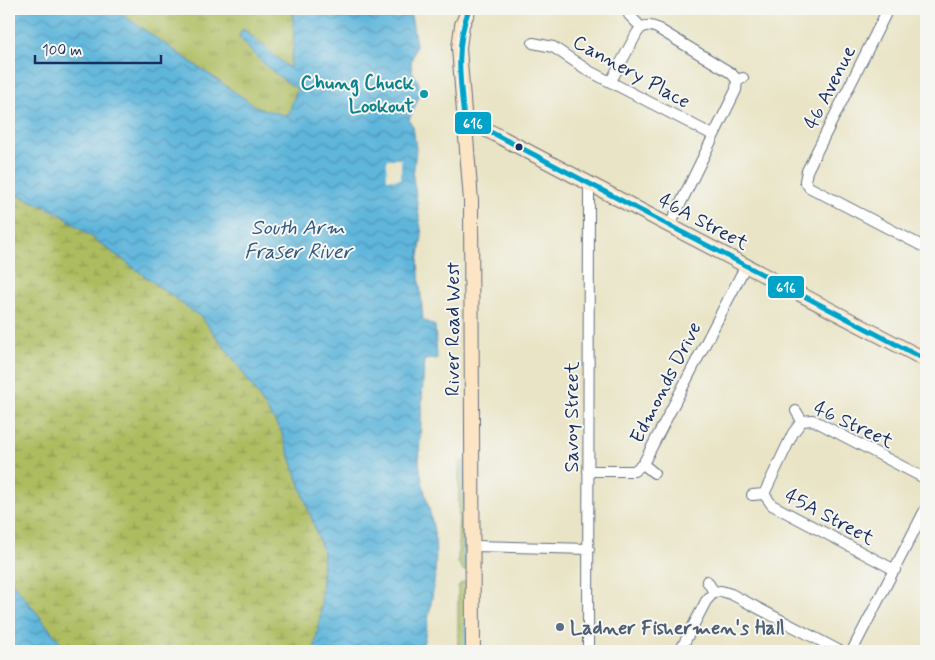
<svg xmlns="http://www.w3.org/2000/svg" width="935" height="660" font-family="Mynerve,sans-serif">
<defs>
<pattern id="wetland-marsh" width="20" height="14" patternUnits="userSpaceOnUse" patternTransform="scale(1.25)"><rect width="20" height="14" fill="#adbc5e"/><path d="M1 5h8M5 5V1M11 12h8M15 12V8" fill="none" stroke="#8c9951"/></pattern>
<pattern id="park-tufts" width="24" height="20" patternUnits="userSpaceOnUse" patternTransform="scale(1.25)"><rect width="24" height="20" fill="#adbc5e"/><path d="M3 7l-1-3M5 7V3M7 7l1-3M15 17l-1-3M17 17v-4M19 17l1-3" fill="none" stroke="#8c9951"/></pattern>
<pattern id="water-waves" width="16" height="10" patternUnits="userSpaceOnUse" patternTransform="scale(1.25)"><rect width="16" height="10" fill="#5eb6db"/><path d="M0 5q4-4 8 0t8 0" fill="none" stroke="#4d94b5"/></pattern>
</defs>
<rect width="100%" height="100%" fill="#f6f6f2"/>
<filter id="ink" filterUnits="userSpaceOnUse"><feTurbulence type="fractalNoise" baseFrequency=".02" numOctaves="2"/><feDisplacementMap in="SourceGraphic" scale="10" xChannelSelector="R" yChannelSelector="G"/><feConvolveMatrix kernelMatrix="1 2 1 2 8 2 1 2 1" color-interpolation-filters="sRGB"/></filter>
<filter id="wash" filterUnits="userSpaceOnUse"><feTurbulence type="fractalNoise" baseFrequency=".0096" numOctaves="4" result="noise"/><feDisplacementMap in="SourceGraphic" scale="20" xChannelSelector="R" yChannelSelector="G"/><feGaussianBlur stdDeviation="1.12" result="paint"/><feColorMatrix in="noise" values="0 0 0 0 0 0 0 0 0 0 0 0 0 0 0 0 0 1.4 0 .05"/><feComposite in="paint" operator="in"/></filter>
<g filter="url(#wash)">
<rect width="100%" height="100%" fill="#e9e4c5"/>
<!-- green -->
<path fill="#adbc5e" stroke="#64765e" d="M 465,460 L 467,570 L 464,571 L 458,563 L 459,463 Z
M 466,581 L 468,651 L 458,651 L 458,587 L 460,584 Z"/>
<!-- wetland -->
<path fill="url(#wetland-marsh)" stroke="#64765e" d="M 9,191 L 59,213 L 202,318 L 238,365 L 281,431 L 323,551 L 321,612 L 314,651 L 67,651 L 9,578 Z"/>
<!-- park -->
<path fill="url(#park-tufts)" stroke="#64765e" d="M 114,9 L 293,9 L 294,46 L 289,68 L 243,29 L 239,36 C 254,57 275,75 297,89 L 288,116 L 258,108 Z"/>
<!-- water -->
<path fill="url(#water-waves)" stroke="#3c729c" d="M 9,9 L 114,9 L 258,108 L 288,116 L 297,89 C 275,75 254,57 239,36 L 243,29 L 289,68 L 294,46 L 293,9 L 410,9 L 416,45 L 411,62 L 412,71 L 418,81 L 421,92 L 409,120 L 413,127 L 414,134 L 416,149 L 413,177 L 422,236 L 418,263 L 423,320 L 435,326 L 437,359 L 424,360 L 419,460 C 421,485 430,507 434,532 C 440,571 429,613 422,651 L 314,651 L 321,612 L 323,551 L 281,431 L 238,365 L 202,318 L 59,213 L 9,191 Z
M 9,578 L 67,651 L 9,651 Z"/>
<!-- pier -->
<path fill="#e9e4c5" d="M 376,9 L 394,9 L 395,16 L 377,18 Z
M 387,159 L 401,159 L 401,179 L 387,179 Z"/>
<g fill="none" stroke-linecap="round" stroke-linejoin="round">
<!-- stream -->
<path stroke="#5eb6db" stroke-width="2.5" d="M 464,565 L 464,465
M 465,651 L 466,597"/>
</g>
</g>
<g filter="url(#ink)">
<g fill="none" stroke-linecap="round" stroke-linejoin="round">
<defs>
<path id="street" d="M 888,9 L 807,171 L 805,181 L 809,187 L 926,248
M 629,15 L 641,27
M 533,43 L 553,47 L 589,71 L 713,135
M 611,81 L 637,33 C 642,25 648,24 657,28 L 731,73 L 737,80
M 670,225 L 736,90 L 737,80 L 743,78
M 796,411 L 802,421
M 802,421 L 813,420 L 926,479
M 643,464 L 654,473
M 588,471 L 634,471 L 643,464 L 746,265
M 764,494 L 793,433 L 802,421
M 752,495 L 764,494 L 772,505 L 895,570
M 473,546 L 589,549
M 707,581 L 714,592 L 721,591 L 731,594 L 840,651
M 588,651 L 589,183
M 680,651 L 706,601 L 714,592
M 852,651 L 926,508"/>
<path id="secondary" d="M 469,9 L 462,25 L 459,48 L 471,201 L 473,651
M 464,118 L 926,360"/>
</defs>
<!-- street casing -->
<use href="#street" stroke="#636e82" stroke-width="12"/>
<!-- secondary casing -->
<use href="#secondary" stroke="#636e82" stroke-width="16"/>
<!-- street -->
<use href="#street" stroke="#fff" stroke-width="10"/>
<!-- secondary -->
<use href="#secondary" stroke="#fce5c4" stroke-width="14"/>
<defs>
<path id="bus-1" d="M 469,9 C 455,45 460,81 464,118 L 926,360"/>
</defs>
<!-- bus-1 casing -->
<use href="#bus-1" stroke="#f6f6f2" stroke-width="9"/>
<!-- bus-1 -->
<use href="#bus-1" stroke="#01a3c8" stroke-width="5"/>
</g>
</g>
<!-- markers -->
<circle fill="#0f9aa8" stroke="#f6f6f2" stroke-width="2" cx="424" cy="94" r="5"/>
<circle fill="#1b2f5e" stroke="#f6f6f2" stroke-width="2" cx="519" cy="147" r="4.5"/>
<circle fill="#5c6f8a" stroke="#f6f6f2" stroke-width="2" cx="560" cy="627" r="5"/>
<g text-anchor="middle" stroke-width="4" stroke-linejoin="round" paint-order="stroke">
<!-- street labels -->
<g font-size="20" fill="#1b2f5e" stroke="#f6f6f2">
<text transform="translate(632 71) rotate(29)" y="7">Cannery Place</text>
<text transform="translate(829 87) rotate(-63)" y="7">46 Avenue</text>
<text transform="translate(704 221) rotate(28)" y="7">46A Street</text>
<text transform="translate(452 329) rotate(-90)" y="7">River Road West</text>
<text transform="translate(665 382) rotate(-63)" y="7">Edmonds Drive</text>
<text transform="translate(571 417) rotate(-90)" y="7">Savoy Street</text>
<text transform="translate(854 424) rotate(25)" y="7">46 Street</text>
<text transform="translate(830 516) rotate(28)" y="7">45A Street</text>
</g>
<!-- culture labels -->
<g font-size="20" font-weight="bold" fill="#0d838f" stroke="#f6f6f2" text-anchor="end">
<text x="414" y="89">Chung Chuck<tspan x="414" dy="23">Lookout</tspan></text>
</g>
<!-- service labels -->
<g font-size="20" font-weight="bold" fill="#4e5e75" stroke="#f6f6f2" text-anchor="start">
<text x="570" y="634">Ladner Fishermen's Hall</text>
</g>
<!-- water labels -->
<g font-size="21" font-style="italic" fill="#2f5884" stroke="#f6f6f2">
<text x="298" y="234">South Arm<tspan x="298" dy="24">Fraser River</tspan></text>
</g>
</g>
<g stroke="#f6f6f2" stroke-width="2">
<rect x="454" y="111" width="38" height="24" rx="5" fill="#01a3c8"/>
<rect x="767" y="275" width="38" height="24" rx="5" fill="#01a3c8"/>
</g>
<g font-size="14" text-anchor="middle" font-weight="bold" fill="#fff">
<text x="473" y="128">616</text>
<text x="786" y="292">616</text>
</g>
<!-- margin -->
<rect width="935" height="660" fill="none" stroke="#f6f6f2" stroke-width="30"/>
<!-- scale -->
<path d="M35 55v8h126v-8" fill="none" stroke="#1b2f5e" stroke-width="2.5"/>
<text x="42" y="55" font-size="15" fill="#1b2f5e" stroke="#f6f6f2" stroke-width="4" paint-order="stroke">100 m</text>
</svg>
